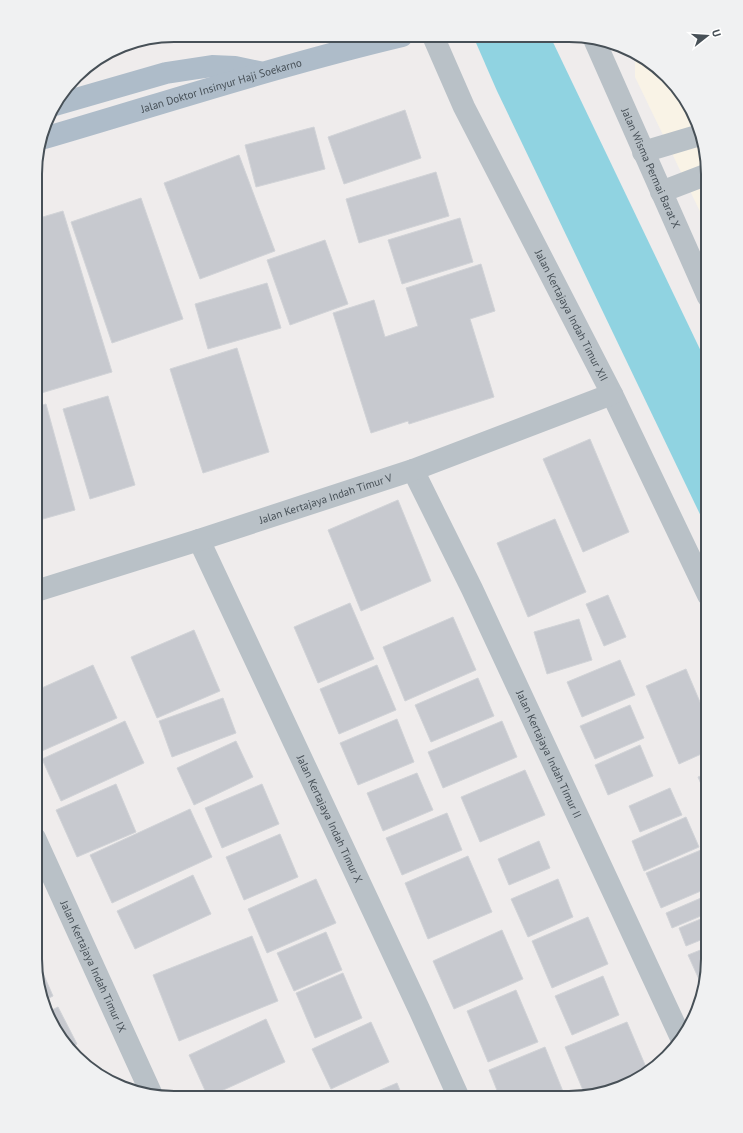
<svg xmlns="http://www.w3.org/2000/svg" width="743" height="1133" font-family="'PT Sans',sans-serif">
<rect width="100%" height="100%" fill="#efecec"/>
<!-- commercial -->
<path fill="#f9f3e6" d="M 642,59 L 654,64 L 697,120 L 708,174 L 708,228 L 635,77 L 635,61 Z"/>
<!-- water -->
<path fill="#90d3e1" d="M 473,36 L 550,36 L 708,366 L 708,531 L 497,91 Z"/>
<!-- building -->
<path fill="#c7c9cf" stroke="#d1d3d7" d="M 405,110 L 421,158 L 344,184 L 328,137 Z
M 314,127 L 325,169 L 256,187 L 245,145 Z
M 239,155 L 275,251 L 200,279 L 164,183 Z
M 436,172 L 449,216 L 359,243 L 346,199 Z
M 141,198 L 183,319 L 112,343 L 71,222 Z
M 63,211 L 112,372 L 38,394 L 36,389 L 36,219 Z
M 460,218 L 473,262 L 402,284 L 388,240 Z
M 325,240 L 348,304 L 290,325 L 267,260 Z
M 481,264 L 495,311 L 470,319 L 494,397 L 409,424 L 408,421 L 371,433 L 333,313 L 374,300 L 385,337 L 418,326 L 406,288 Z
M 267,283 L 281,328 L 208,349 L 195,304 Z
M 237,348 L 269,452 L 203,473 L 170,369 Z
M 108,396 L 135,485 L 90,499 L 63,409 Z
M 46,404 L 75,510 L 36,521 L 36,407 Z
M 590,439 L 629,532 L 583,552 L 543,459 Z
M 398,500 L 431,581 L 361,611 L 328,530 Z
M 555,519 L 586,592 L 528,617 L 497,543 Z
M 608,595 L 626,637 L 604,646 L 586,604 Z
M 350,603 L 374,659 L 318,683 L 294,627 Z
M 453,617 L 476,670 L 405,701 L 383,647 Z
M 579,619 L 592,660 L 547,674 L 534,632 Z
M 194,630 L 220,691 L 157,718 L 131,657 Z
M 620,660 L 635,695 L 582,717 L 567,682 Z
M 93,665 L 117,718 L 35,754 L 35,691 Z
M 377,665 L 396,710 L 339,734 L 320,689 Z
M 686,669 L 708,721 L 708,751 L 679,764 L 646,686 Z
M 478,678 L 494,716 L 431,742 L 415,705 Z
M 223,698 L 236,733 L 172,757 L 159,721 Z
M 630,705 L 644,738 L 595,759 L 580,726 Z
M 397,719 L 414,762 L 358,785 L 340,743 Z
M 125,721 L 144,763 L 61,801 L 42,759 Z
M 502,721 L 517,757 L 443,788 L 428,752 Z
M 236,741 L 253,777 L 194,805 L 177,768 Z
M 640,745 L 653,776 L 608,795 L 595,765 Z
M 525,770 L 545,815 L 480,842 L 461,797 Z
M 417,773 L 433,810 L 383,831 L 367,793 Z
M 708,773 L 708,800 L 698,777 Z
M 116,784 L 136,832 L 77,857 L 56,810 Z
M 262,784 L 279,824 L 222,848 L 205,808 Z
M 670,788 L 682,815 L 640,832 L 629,806 Z
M 190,809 L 212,857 L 112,903 L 90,855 Z
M 447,813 L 462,850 L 402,875 L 386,838 Z
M 686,817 L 699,847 L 644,871 L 632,841 Z
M 280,834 L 298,877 L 244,900 L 226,857 Z
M 539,841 L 550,868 L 509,885 L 498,859 Z
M 708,847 L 708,888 L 661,908 L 646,873 Z
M 468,856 L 492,912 L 428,939 L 405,883 Z
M 193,875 L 211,914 L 135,949 L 117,911 Z
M 316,879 L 336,923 L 267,953 L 248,909 Z
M 558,879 L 573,917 L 528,937 L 511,899 Z
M 708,895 L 708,913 L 672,928 L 666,913 Z
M 708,916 L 708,937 L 686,946 L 679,928 Z
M 588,917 L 608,964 L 552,988 L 532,941 Z
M 502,930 L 523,979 L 454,1009 L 433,961 Z
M 326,932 L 342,970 L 294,991 L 277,953 Z
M 252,936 L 278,1001 L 179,1041 L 153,975 Z
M 708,947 L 708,969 L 702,986 L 688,955 Z
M 35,955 L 53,996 L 43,1001 L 35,959 Z
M 343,973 L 362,1018 L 315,1038 L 296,993 Z
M 603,976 L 619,1015 L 572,1035 L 555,996 Z
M 516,990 L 538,1042 L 488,1062 L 467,1011 Z
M 58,1007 L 77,1044 L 72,1047 L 46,1013 Z
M 266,1019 L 285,1062 L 208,1097 L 189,1055 Z
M 371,1022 L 389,1062 L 331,1089 L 312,1049 Z
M 627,1022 L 648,1072 L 623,1087 L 585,1095 L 565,1047 Z
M 545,1047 L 564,1094 L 554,1098 L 500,1098 L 489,1070 Z
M 397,1083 L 403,1098 L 364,1097 Z"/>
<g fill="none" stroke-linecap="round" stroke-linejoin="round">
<!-- minor -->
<g stroke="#b9c1c7" stroke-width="22">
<path id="s1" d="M 433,36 L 464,107 L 612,394 L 708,595"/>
<path id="s2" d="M 594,39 L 708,297"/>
<path d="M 643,152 L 700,135"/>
<path d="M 661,192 L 708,174"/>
<path id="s3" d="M 413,470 L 472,589 L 682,1040"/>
<path id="s4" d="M 199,540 L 419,1009 L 459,1098"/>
<path id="s5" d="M 36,591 L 199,540 L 413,470 L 612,394"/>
<path id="s6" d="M 35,838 L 152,1095"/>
</g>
<!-- major -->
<g stroke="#aebcc9" stroke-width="22">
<path d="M 55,105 L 166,73 L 212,66 L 235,67 L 259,72"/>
<path id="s7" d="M 41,139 C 161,104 280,65 402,36"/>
</g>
</g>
<g text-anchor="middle" stroke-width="4" stroke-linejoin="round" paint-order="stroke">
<!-- street labels -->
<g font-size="11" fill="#475057" stroke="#fff">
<text dy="4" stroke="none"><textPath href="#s7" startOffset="188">Jalan Doktor Insinyur Haji Soekarno</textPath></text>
<text dy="4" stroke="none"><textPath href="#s2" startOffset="141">Jalan Wisma Permai Barat X</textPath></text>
<text dy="4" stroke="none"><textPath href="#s1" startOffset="312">Jalan Kertajaya Indah Timur XII</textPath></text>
<text dy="4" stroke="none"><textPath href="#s5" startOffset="304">Jalan Kertajaya Indah Timur V</textPath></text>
<text dy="4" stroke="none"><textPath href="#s3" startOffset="315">Jalan Kertajaya Indah Timur II</textPath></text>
<text dy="4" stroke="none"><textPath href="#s4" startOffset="308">Jalan Kertajaya Indah Timur X</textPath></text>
<text dy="4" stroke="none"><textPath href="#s6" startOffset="141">Jalan Kertajaya Indah Timur IX</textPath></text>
</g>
</g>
<!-- crop -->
<path d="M0 0H743V1133H0ZM174 42H569A132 132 0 0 1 701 174V959A132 132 0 0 1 569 1091H174A132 132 0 0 1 42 959V174A132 132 0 0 1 174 42Z" fill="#f0f1f2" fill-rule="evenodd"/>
<path fill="none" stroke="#475057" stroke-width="2" d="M174 42H569A132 132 0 0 1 701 174V959A132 132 0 0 1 569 1091H174A132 132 0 0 1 42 959V174A132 132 0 0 1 174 42Z"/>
<!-- north arrow -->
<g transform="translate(707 36) rotate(73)" stroke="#ffffff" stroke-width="3" paint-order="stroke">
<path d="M0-3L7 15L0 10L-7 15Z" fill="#475057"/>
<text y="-6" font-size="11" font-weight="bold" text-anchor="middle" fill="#475057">U</text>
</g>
</svg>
